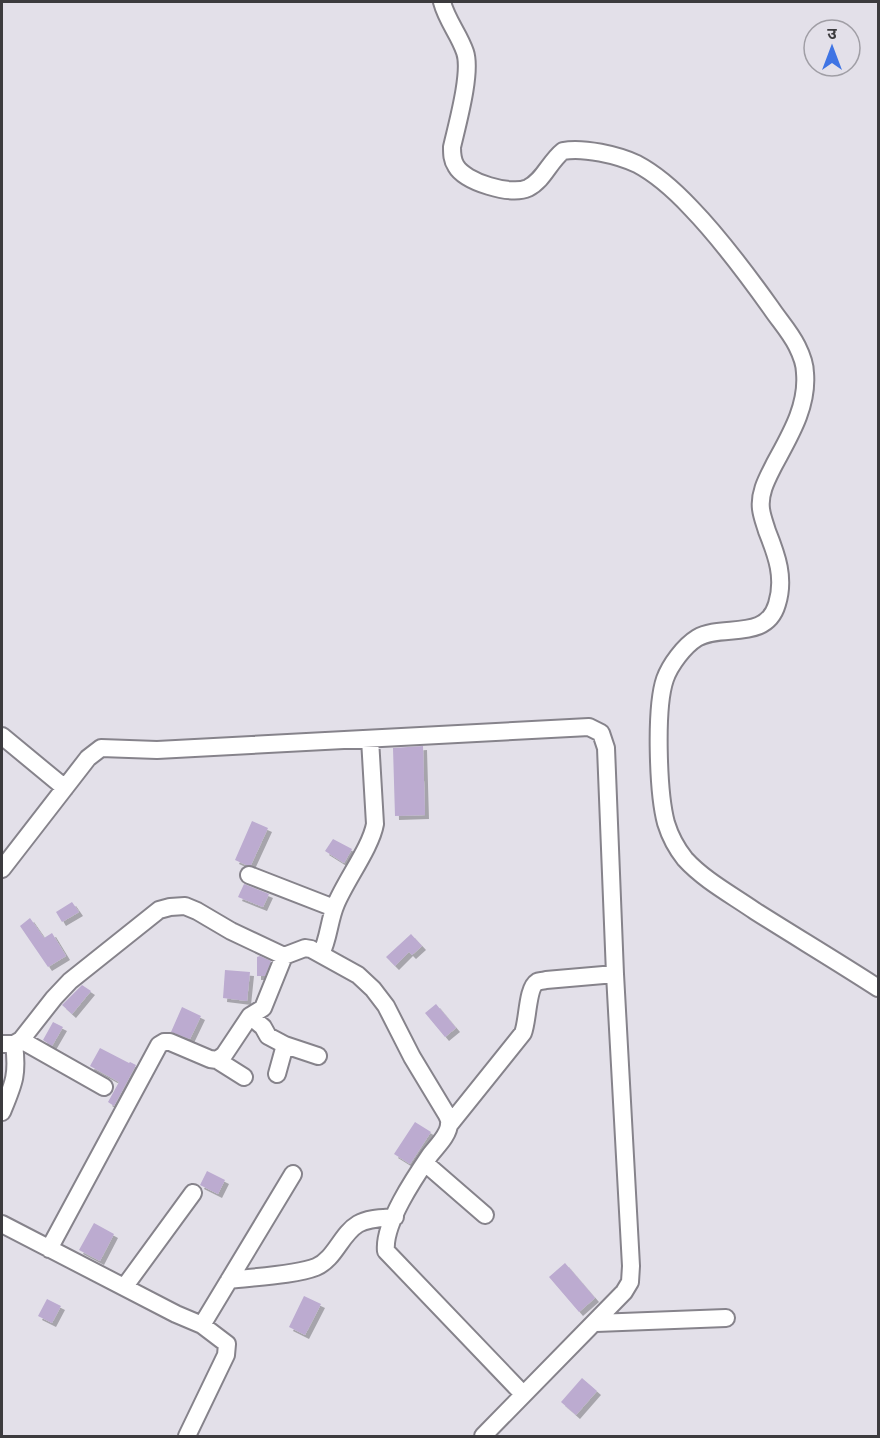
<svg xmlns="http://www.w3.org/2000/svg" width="880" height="1438" font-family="Raleway,'Noto Sans Devanagari',sans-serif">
<defs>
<filter id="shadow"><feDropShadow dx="4" dy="4" stdDeviation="0" flood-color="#0004"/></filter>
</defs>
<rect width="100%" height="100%" fill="#e3e0e9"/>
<!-- building -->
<path fill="#bcabd0" filter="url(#shadow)" d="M 423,746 L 425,815 L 395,816 L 393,748 Z
M 252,821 L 268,828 L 251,865 L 246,865 L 235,860 Z
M 333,839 L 352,849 L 344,863 L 325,851 Z
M 244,884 L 269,894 L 263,907 L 238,897 Z
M 72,902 L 79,912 L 62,922 L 56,912 Z
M 30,918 L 44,938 L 52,933 L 66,956 L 48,967 L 20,926 Z
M 411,934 L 422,946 L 412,955 L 409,952 L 395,966 L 386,957 Z
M 260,956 L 271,961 L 265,976 L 257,976 L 257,957 Z
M 225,970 L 250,972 L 247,1001 L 223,998 Z
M 82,985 L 91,991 L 72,1014 L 62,1005 Z
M 436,1004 L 456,1028 L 445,1037 L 425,1013 Z
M 182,1007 L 201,1016 L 190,1039 L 171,1032 Z
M 53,1022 L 63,1027 L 52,1046 L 43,1040 Z
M 100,1048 L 129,1063 L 130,1062 L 136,1065 L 114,1106 L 108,1102 L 119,1082 L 90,1066 Z
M 415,1122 L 431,1132 L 410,1164 L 394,1154 Z
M 207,1171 L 225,1180 L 218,1194 L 200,1185 Z
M 94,1223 L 114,1234 L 100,1261 L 79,1250 Z
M 565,1263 L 595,1298 L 579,1312 L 549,1277 Z
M 304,1296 L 321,1304 L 305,1335 L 289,1327 Z
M 47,1299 L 61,1306 L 52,1323 L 38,1316 Z
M 582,1378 L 597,1391 L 576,1415 L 561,1402 Z"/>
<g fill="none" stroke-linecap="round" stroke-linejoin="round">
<defs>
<path id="minor" d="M 442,2 C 447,21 459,34 465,52 C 472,72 457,125 452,147 C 452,154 452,160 456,166 C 465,182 511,196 528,188 C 544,180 549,162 563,151 C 583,147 618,155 637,164 C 656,174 676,192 691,208 C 720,238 746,273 771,308 C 779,320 790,332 797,346 C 801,354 805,364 805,373 C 808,407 789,437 774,465 C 767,479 759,493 761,509 C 762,517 765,524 767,531 C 777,556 785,578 777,604 C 766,642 722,623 697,638 C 684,646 670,665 665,679 C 655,708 658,793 666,823 C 670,836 677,849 685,859 C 704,880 732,895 755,911 C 796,937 838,962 878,988
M 2,736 L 65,788
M 2,869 L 88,758 L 101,748 L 157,750 L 589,727 L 601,733 L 606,748 L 615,974 L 631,1266 L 630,1282 L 624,1292 L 483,1436
M 249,875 L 334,908
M 321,954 C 329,938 329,920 336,904 C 346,880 371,847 375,824 L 370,739
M 250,1016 L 263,1027 L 268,1036 L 285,1045 L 277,1074
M 21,1040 L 104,1087
M 2,1044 L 14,1044 L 21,1040 L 54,998 L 70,981 L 159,910 L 170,907 L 185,906 L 197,911 L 231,931 L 284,956 L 305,948 L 311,949 L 358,975 L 373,989 L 386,1006 L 412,1057 L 447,1115 C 448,1118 450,1121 449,1124 C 449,1135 436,1147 430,1155 C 415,1177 383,1224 386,1251 L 523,1394
M 285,1045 L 318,1056
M 217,1060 L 224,1055 L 250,1016 L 263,1008 L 284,956
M 2,1112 C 14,1083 18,1075 14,1044
M 450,1124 L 523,1033 C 528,1021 527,988 537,982 C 539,981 543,981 546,980 L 615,974
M 425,1163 L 485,1215
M 2,1224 L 176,1314 L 202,1325 L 227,1344 L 226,1355 L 187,1436
M 49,1249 L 159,1045 L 164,1042 L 170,1042 L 210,1059 L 217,1060 L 244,1077
M 229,1280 C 252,1277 296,1275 316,1267 C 335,1259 341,1234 358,1224 C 368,1218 383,1218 395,1217
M 125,1286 L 193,1193
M 596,1323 L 726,1318
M 202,1325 L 293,1174"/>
</defs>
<!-- minor casing -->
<use href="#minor" stroke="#86838b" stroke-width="20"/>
<!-- minor -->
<use href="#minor" stroke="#fff" stroke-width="16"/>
</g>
<!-- border -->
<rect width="880" height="1438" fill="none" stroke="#3c3b3e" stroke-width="6"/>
<!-- north arrow -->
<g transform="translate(832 48)"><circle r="28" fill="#e3e0e9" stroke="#a09ea5" stroke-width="1.5"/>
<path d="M0-4.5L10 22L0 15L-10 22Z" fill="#3f74e4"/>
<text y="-9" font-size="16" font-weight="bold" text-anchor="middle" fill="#3c3b3e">उ</text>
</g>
</svg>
